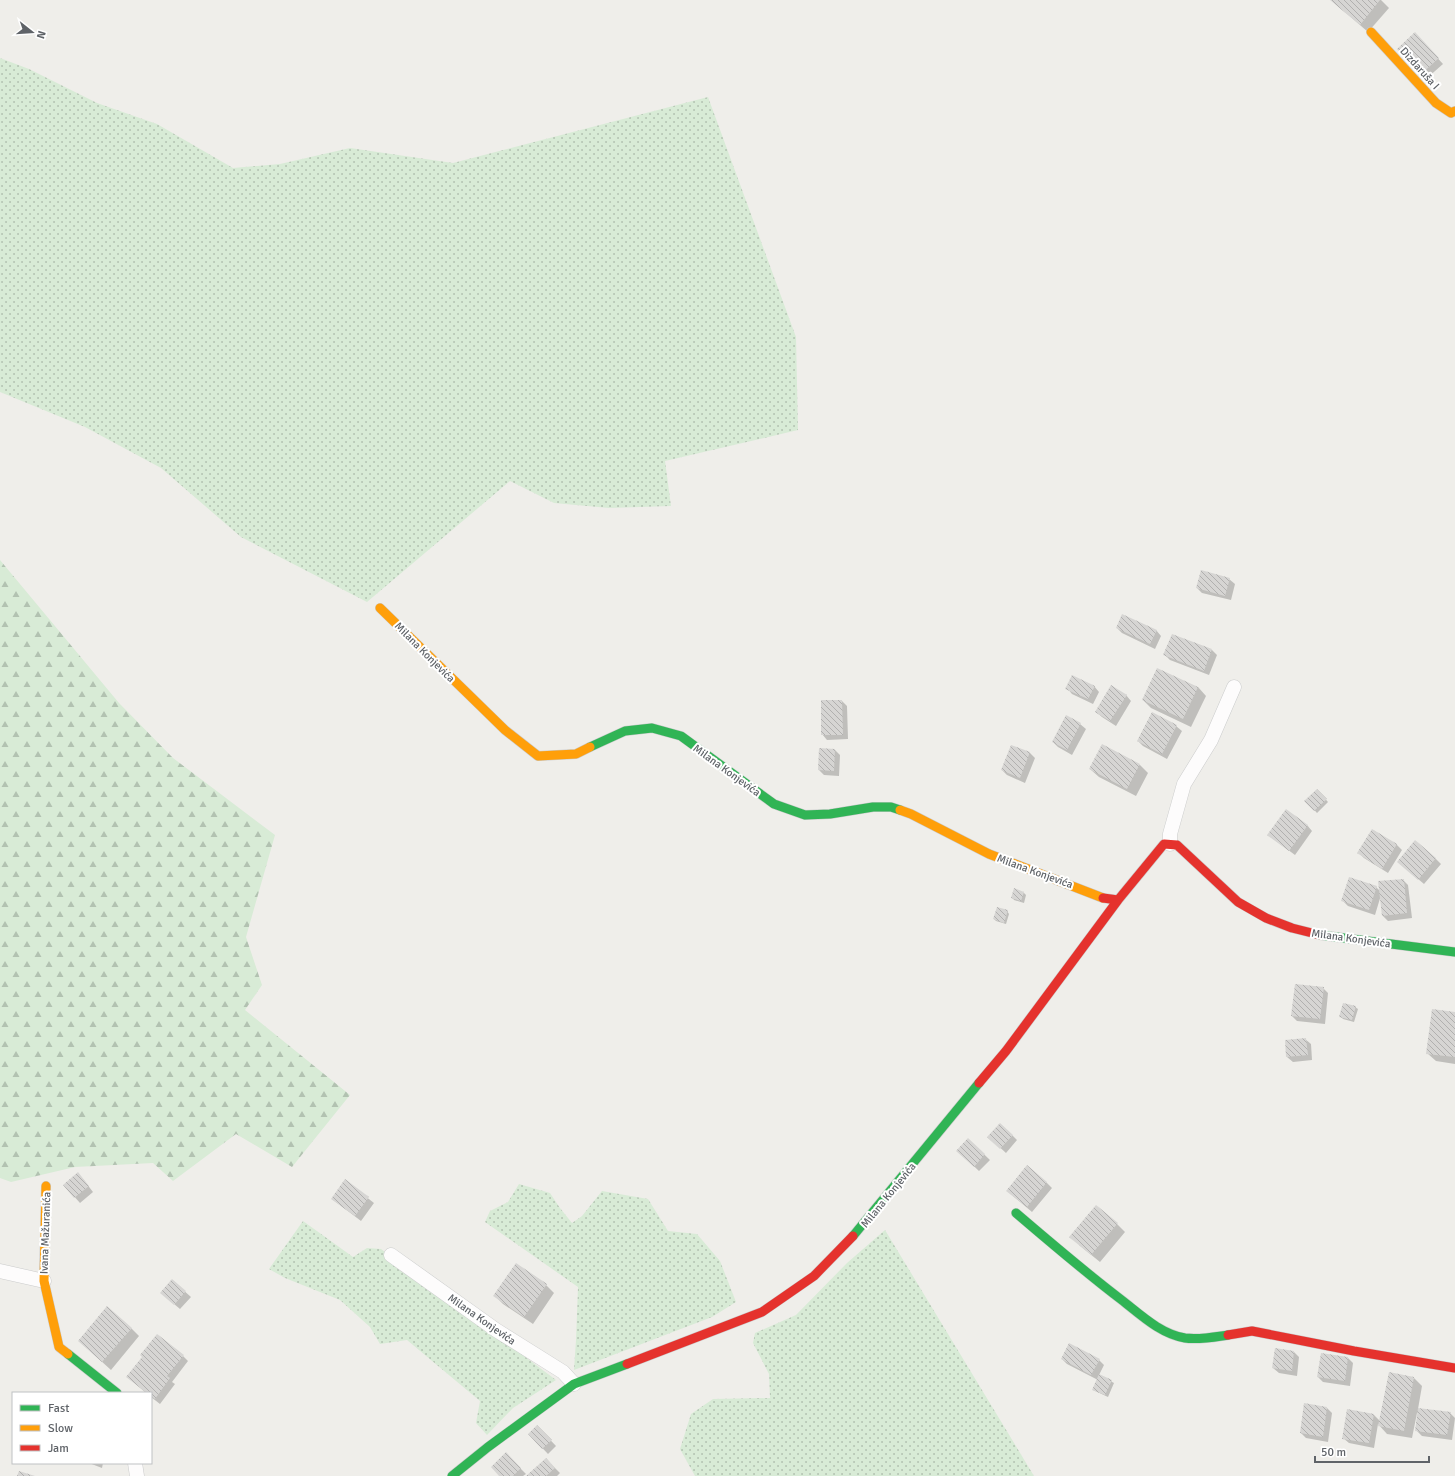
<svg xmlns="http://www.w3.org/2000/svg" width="1455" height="1476" font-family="Signika,sans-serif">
<defs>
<pattern id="grass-dots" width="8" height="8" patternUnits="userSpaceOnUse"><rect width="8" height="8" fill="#d8ebd6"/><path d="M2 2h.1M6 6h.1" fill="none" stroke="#b2c2b1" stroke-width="1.8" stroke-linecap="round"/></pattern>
<pattern id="forest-firs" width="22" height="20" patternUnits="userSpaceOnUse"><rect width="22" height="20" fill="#d8ebd6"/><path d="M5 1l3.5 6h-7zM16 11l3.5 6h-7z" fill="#b2c2b1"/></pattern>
<pattern id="building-back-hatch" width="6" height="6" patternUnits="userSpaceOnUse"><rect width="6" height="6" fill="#d6d5d3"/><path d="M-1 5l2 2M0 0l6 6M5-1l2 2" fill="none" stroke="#b1b0af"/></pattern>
</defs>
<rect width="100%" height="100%" fill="#efeeea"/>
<!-- grass -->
<path fill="url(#grass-dots)" d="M 0,58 L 29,69 L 97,103 L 157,124 L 233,168 L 280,164 L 350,148 L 453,163 L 708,97 L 796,337 L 798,430 L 665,461 L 671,506 L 609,508 L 554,503 L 510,481 L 367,602 L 241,537 L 161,468 L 85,427 L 0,392 Z
M 519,1184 L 550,1193 L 560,1208 L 572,1223 L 582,1216 L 602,1191 L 648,1199 L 668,1231 L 697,1234 L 720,1261 L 736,1302 L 712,1317 L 574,1370 L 576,1340 L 578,1287 L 485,1222 L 490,1211 L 508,1202 Z
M 303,1221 L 353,1257 L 367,1248 L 381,1249 L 556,1380 L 513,1408 L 487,1435 L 476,1423 L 480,1401 L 407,1340 L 380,1344 L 370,1327 L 340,1300 L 285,1278 L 269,1269 Z
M 885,1230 L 1034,1476 L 695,1476 L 680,1449 L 691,1414 L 713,1399 L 770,1398 L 769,1374 L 753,1343 L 755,1333 L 796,1315 L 847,1263 Z"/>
<!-- forest -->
<path fill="url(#forest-firs)" d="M 0,560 L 119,703 L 173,758 L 275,835 L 246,937 L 262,985 L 245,1010 L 350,1095 L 292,1167 L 236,1134 L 173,1181 L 153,1163 L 75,1167 L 11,1182 L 0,1178 Z"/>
<!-- shadow -->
<path fill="#0003" d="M 1331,0 L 1381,0 L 1389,8 L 1368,32 Z
M 1420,39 L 1443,64 L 1426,79 L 1421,74 Z
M 1229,579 L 1235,584 L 1231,600 L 1202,593 L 1197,588 Z
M 1117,628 L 1156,630 L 1161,636 L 1155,649 L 1122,633 Z
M 1212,650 L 1217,655 L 1209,675 L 1170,660 L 1165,655 Z
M 1094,686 L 1099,692 L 1093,704 L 1072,694 L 1067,688 Z
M 1198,687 L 1206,696 L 1191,727 L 1151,708 L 1143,700 Z
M 1126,695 L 1131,701 L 1116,726 L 1102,717 L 1096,712 Z
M 842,701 L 847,706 L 848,739 L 827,740 L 822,734 Z
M 1080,724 L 1086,729 L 1072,755 L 1058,747 L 1053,742 Z
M 1176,726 L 1182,731 L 1167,759 L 1143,746 L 1138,741 Z
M 1012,746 L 1030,753 L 1035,758 L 1025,783 L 1007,775 L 1002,770 Z
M 835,750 L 840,755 L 839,776 L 824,775 L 819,770 Z
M 1140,765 L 1148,773 L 1136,796 L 1099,777 L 1090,769 Z
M 1317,790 L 1328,802 L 1317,813 L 1306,801 Z
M 1307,825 L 1312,831 L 1295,855 L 1268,835 Z
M 1373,830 L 1397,845 L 1402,850 L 1388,873 L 1364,858 L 1359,853 Z
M 1435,858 L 1441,864 L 1424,884 L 1404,867 Z
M 1403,880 L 1408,885 L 1412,918 L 1388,921 L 1383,916 L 1381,895 L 1375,915 L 1348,906 L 1343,901 L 1376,887 L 1380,891 Z
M 1015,890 L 1024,893 L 1026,895 L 1024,903 L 1014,900 L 1012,897 Z
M 1007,911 L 1009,914 L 1006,924 L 996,921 L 994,919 Z
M 1323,988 L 1328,993 L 1325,1024 L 1297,1021 L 1292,1016 Z
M 1355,1007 L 1358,1009 L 1354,1022 L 1343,1019 L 1341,1017 Z
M 1455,1013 L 1455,1064 L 1436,1061 L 1427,1053 Z
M 1305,1039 L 1311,1044 L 1312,1060 L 1293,1062 L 1287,1057 Z
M 1012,1135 L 1017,1140 L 1006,1153 L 994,1142 Z
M 968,1139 L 990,1160 L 979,1171 L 963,1156 Z
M 83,1179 L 93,1192 L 80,1203 L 64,1185 Z
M 346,1181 L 374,1203 L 361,1221 L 332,1199 Z
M 1046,1182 L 1052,1188 L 1032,1212 L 1013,1196 Z
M 1117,1224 L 1125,1232 L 1100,1262 L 1079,1245 Z
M 172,1280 L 191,1297 L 180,1309 L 167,1298 Z
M 546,1285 L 554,1293 L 533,1324 L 503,1304 L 495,1296 Z
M 131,1328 L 139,1336 L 111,1370 L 79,1341 Z
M 1276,1349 L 1294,1352 L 1299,1357 L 1297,1376 L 1279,1373 L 1273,1368 Z
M 183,1356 L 188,1361 L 172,1382 L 175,1384 L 160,1404 L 151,1397 L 151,1393 L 146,1393 L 128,1377 Z
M 1348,1358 L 1353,1363 L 1350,1386 L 1323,1382 L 1318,1377 Z
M 1062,1359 L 1099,1360 L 1104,1365 L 1099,1375 L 1114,1383 L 1108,1397 L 1093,1390 L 1098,1380 L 1067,1364 Z
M 1414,1378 L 1422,1386 L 1418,1409 L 1450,1413 L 1455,1418 L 1452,1440 L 1422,1436 L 1416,1430 L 1419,1413 L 1417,1413 L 1412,1438 L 1387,1434 L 1378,1424 L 1374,1448 L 1349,1443 L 1343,1438 L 1374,1415 L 1380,1421 Z
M 1327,1408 L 1332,1413 L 1328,1442 L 1306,1438 L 1301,1433 Z
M 537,1426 L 556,1446 L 548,1454 L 529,1434 Z
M 506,1454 L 526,1474 L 523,1476 L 501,1476 Z
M 89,1463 L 103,1463 L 102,1468 Z
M 551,1464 L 560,1473 L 557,1476 L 528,1476 Z"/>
<!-- building -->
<path fill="url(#building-back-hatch)" d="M 1330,0 L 1380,0 L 1360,25 Z
M 1415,32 L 1439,58 L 1420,75 L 1397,49 Z
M 1201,570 L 1230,578 L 1225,596 L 1196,588 Z
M 1122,614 L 1157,630 L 1150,644 L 1116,628 Z
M 1172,634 L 1212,649 L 1204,671 L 1163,655 Z
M 1157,668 L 1198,687 L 1183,719 L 1142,700 Z
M 1072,675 L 1095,686 L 1088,699 L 1065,689 Z
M 1111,685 L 1127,695 L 1110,721 L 1095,712 Z
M 821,700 L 842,700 L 843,735 L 821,735 Z
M 1152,712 L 1177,725 L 1162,754 L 1137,741 Z
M 1066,715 L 1081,723 L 1067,750 L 1052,742 Z
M 1102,744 L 1140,764 L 1127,789 L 1089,769 Z
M 1011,745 L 1030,752 L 1020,778 L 1001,770 Z
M 819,748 L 835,749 L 834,771 L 818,770 Z
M 1317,789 L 1327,799 L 1314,811 L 1304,801 Z
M 1286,809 L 1308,825 L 1289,851 L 1267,835 Z
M 1372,829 L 1397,844 L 1382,869 L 1357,853 Z
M 1415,840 L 1436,858 L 1418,880 L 1397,862 Z
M 1349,877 L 1377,886 L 1369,910 L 1341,901 Z
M 1404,879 L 1407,913 L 1382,916 L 1378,881 Z
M 1014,888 L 1024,892 L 1021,901 L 1011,898 Z
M 997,907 L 1008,910 L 1004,923 L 993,919 Z
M 1295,984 L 1324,987 L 1320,1019 L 1291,1016 Z
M 1343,1003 L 1356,1006 L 1352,1020 L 1339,1017 Z
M 1432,1009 L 1455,1012 L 1455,1057 L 1426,1054 Z
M 1306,1038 L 1308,1055 L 1286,1057 L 1285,1040 Z
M 1000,1123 L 1013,1135 L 1000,1149 L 987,1137 Z
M 968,1138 L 985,1154 L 974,1167 L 956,1151 Z
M 1027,1165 L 1047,1182 L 1027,1207 L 1006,1191 Z
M 78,1172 L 89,1186 L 74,1198 L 63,1185 Z
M 345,1179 L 369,1197 L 355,1216 L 331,1199 Z
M 1096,1205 L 1118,1223 L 1091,1255 L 1069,1237 Z
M 516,1263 L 547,1284 L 524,1317 L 493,1296 Z
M 172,1279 L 186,1291 L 174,1305 L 160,1293 Z
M 107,1306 L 132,1328 L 102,1362 L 78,1341 Z
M 157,1334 L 184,1355 L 167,1376 L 170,1378 L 155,1399 L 151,1396 L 151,1393 L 147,1393 L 126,1377 L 142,1357 L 140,1355 Z
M 1069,1343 L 1100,1359 L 1091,1375 L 1061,1359 Z
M 1275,1348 L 1294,1351 L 1292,1371 L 1272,1368 Z
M 1321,1353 L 1348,1357 L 1345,1381 L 1317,1377 Z
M 1389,1372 L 1414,1377 L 1404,1431 L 1378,1426 Z
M 1099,1374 L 1112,1380 L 1105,1395 L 1092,1390 Z
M 1304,1403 L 1327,1407 L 1323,1437 L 1300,1433 Z
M 1418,1408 L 1451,1412 L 1447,1435 L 1415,1431 Z
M 1347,1409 L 1374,1414 L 1369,1443 L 1342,1439 Z
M 537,1425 L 552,1440 L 542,1449 L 528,1434 Z
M 506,1452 L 521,1468 L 513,1476 L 499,1476 L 491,1467 Z
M 546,1458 L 555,1468 L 546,1476 L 526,1476 Z
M 19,1471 L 35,1476 L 17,1476 Z"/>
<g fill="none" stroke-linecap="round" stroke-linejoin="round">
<defs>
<path id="street" d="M 1170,844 L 1170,834 L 1184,784 L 1211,740 L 1234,687
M 391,1255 L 496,1330 L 563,1372 L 574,1384
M 0,1271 L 44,1281
M 135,1463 L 137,1476"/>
<path id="fast" d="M 590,747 L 625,731 L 652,728 L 681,736 L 774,804 L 805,815 L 830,814 L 873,807 L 891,807 L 900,810
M 1320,935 L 1455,952
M 1016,1213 C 1051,1243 1086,1273 1123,1301 C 1142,1316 1161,1334 1185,1338 C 1199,1340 1214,1337 1228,1335
M 853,1236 L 979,1083
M 68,1354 L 117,1393
M 452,1476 L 488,1447 L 574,1384 L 627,1364"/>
<path id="slow" d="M 1371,32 L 1436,103 L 1451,113 L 1455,111
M 380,608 L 505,730 L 538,756 L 576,754 L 590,747
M 900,810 L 911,814 L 989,854 L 1103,898
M 46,1186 L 44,1281 L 59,1347 L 68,1354"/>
<path id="jam" d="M 1103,898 L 1118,900 L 1164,844 L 1177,845 L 1238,902 L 1266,918 L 1292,928 L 1320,935
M 979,1083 L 1006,1051 L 1118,900
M 1228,1335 L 1252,1331 L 1354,1351 L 1455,1368
M 627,1364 L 762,1312 L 814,1276 L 853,1236"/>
</defs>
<!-- street casing -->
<use href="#street" stroke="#cbcccc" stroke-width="15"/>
<!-- fast casing -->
<use href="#fast" stroke="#cacacb" stroke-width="10"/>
<!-- slow casing -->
<use href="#slow" stroke="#cacacb" stroke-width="10"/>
<!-- jam casing -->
<use href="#jam" stroke="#cacacb" stroke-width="10"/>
<!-- street -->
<use href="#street" stroke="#fdfcfc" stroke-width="14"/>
<!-- fast -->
<use href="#fast" stroke="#30b455" stroke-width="9"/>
<!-- slow -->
<use href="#slow" stroke="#ff9f0a" stroke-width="9"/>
<!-- jam -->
<use href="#jam" stroke="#e5322d" stroke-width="9"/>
</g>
<g text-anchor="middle" stroke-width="4" stroke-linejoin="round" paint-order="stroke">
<!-- street labels -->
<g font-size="11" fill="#5f6368" stroke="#fff">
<text transform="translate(1420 68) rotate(48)" y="4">Dizdaruša I</text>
<text transform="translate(425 652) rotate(45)" y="4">Milana Konjevića</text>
<text transform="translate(727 770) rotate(36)" y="4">Milana Konjevića</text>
<text transform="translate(1035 871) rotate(20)" y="4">Milana Konjevića</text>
<text transform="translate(1351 938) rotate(8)" y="4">Milana Konjevića</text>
<text transform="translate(888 1195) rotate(-51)" y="4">Milana Konjevića</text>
<text transform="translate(45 1233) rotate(-88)" y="4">Ivana Mažuranića</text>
<text transform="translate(482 1319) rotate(35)" y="4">Milana Konjevića</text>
</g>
</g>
<!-- legend -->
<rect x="12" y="1392" width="140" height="72" fill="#ffffff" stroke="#bfc1c3"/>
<rect x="20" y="1405" width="20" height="6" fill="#30b455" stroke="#bfc1c3"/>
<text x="48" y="1412" font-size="12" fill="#5f6368">Fast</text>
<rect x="20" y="1425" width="20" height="6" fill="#ff9f0a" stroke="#bfc1c3"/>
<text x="48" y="1432" font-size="12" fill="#5f6368">Slow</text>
<rect x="20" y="1445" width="20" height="6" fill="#e5322d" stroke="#bfc1c3"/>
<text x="48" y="1452" font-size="12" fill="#5f6368">Jam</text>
<!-- north arrow -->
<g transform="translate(32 32) rotate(107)" stroke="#ffffff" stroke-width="3" paint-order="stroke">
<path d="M0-3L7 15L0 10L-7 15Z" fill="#5f6368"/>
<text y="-6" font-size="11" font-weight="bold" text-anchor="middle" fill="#5f6368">N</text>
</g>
<!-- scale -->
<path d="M1315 1456v6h114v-6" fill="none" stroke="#5f6368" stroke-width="2"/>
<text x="1321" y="1456" font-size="12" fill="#5f6368" stroke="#ffffff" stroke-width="3" paint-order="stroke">50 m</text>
</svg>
